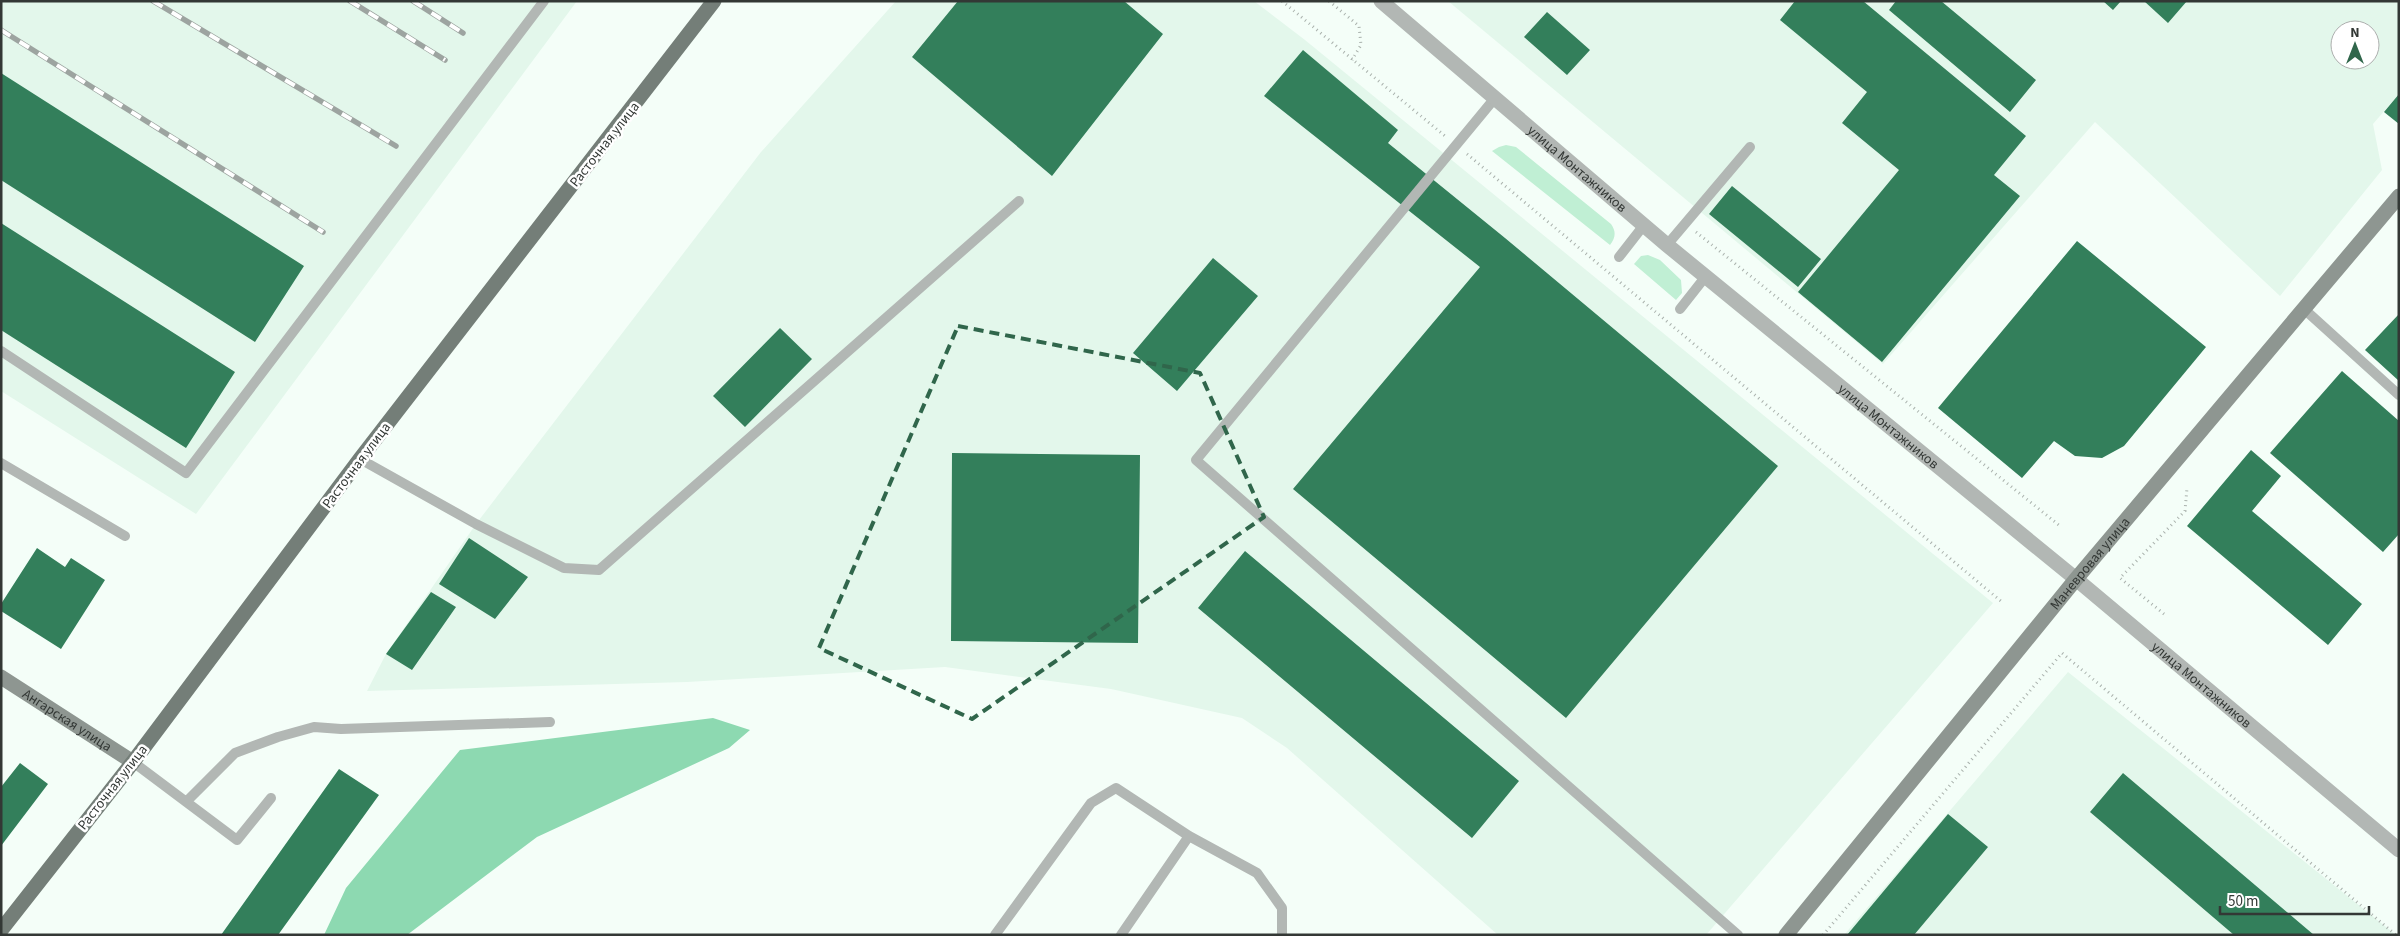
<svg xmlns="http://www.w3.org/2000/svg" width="2400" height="936" font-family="'Source Sans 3',sans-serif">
<rect width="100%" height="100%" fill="#f4fef8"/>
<!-- built -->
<path fill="#e3f7eb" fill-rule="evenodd" d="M 1,1 L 577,1 L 196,514 L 1,391 Z
M 896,1 L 1254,1 L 1305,40 L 1993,603 L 1706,935 L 1498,935 L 1287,748 L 1242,718 L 1111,689 L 945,667 L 687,682 L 367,691 L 386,654 L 476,524 L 761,152 Z
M 1448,1 L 2399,1 L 2399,94 L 2373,124 L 2382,170 L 2280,296 L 2095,122 L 1883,364 ZM 2340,30 L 2370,30 L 2370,60 L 2340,60 Z
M 2068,672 L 2396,935 L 1844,935 Z"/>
<!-- green -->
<path fill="#c0efd4" d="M 1506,145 L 1516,147 L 1611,224 C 1616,231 1616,237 1610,245 L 1492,151 L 1499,147 Z
M 1648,255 L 1660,260 L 1681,280 L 1682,293 L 1676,300 L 1634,264 L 1641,256 Z"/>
<!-- forest -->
<path fill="#8dd9b1" d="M 713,718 L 750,730 L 729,748 L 537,837 L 407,935 L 324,935 L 346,888 L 460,750 Z"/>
<!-- building -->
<path fill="#337f5b" d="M 958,1 L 1124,1 L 1163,34 L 1052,176 L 912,57 Z
M 1795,1 L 1863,1 L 2026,136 L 1994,175 L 2020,196 L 1882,362 L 1798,292 L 1899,170 L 1842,123 L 1867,92 L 1780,20 Z
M 1896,1 L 1941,1 L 2036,80 L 2010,112 L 1889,10 Z
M 2103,1 L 2121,1 L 2113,10 Z
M 2144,1 L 2187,1 L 2168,23 Z
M 1547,12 L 1590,50 L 1567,75 L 1524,37 Z
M 1303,50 L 1398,130 L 1388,143 L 1505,238 L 1778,466 L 1566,718 L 1293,489 L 1480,267 L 1264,96 Z
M 1,73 L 304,266 L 255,342 L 1,180 Z
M 2399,94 L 2399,124 L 2384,112 Z
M 1732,186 L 1821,259 L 1798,287 L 1709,214 Z
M 1,223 L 235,372 L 186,448 L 1,330 Z
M 2077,241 L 2206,347 L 2124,446 L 2102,458 L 2075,456 L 2054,441 L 2022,478 L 1938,408 Z
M 1213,258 L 1258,296 L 1177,391 L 1133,353 Z
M 2399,314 L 2399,381 L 2365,350 Z
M 780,328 L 812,359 L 745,427 L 713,396 Z
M 2342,371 L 2399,421 L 2399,534 L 2383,552 L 2270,453 Z
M 2251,450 L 2281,476 L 2252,511 L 2362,604 L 2328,645 L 2187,526 Z
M 952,453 L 1140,455 L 1138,643 L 951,641 Z
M 469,538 L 528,577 L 495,619 L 439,584 Z
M 37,548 L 65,567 L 71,558 L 105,580 L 61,649 L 1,611 L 1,604 Z
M 1245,551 L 1519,781 L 1472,838 L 1198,608 Z
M 431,592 L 456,607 L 412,670 L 386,654 Z
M 20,763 L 48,784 L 1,846 L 1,787 Z
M 339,769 L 379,795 L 278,935 L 221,935 Z
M 2123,773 L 2314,935 L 2234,935 L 2090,812 Z
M 1948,814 L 1988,847 L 1914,935 L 1847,935 Z"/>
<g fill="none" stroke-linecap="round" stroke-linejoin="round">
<!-- path -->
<path stroke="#aab2ad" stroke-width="3" stroke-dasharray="1 4" stroke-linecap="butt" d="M 1282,1 L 1445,136
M 1329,1 L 1359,26 L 1361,45 L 1352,60
M 1467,154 L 2002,602
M 1696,232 L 2060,526
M 2164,614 L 2120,578 L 2185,511 L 2187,488
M 1823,935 L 2062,653 L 2396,935"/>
<!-- lane -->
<path stroke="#b2b7b4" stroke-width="10" d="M 1495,98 L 1196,460 L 1738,935
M 1667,245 L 1750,147
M 1619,257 L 1644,225
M 1680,309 L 1706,276
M 2304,309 L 2399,395
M 1,351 L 186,473 L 544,1
M 360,459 L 476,524 L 564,568 L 599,570 L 1019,201
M 1,463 L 125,536
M 133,762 L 237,840 L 271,798
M 187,801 L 235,753 L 278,737 L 314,727 L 341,729 L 550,722
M 995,935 L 1091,803 L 1116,788 L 1189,836 L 1257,873 L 1282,908 L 1282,935
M 1121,935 L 1189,836"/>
<!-- street -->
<path stroke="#b2b7b4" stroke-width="15" id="s1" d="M 1381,1 L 1667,245 L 2076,579 L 2399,850"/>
<!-- secondary -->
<g stroke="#8e9691" stroke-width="15">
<path id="s2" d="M 1,677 L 133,762"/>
<path id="s3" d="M 1786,935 L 2076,579 L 2399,196"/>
</g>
<!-- primary -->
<path stroke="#747e78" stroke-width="15" d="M 1,930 L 133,762 L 360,459 L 714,1"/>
<defs>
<path id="rail" d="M 153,1 L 396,146
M 350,1 L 445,60
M 413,1 L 463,33
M 1,30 L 323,232"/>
</defs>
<!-- rail casing -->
<use href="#rail" stroke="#9da4a0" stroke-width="5.5"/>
<!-- rail -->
<use href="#rail" stroke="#fff" stroke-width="4" stroke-dasharray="11" stroke-linecap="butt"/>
</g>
<!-- marked area -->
<path fill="none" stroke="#30664b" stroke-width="4" stroke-dasharray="10 6" stroke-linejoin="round" d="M 958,326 L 1200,373 L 1264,517 L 972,719 L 819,648 Z"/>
<g text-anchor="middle" stroke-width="5" stroke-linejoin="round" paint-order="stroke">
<!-- street labels -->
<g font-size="14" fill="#333835" stroke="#fff">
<text transform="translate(604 144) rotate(-52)" y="5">Расточная улица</text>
<text dy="5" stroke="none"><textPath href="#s1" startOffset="258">улица Монтажников</textPath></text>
<text dy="5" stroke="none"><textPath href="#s1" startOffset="662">улица Монтажников</textPath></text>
<text transform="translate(356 465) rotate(-53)" y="5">Расточная улица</text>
<text dy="5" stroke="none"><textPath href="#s3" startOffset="480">Маневровая улица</textPath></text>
<text dy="5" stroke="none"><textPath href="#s1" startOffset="1068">улица Монтажников</textPath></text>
<text dy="5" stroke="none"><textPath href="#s2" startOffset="79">Ангарская улица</textPath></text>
<text transform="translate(112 787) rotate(-52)" y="5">Расточная улица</text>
</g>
</g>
<!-- border -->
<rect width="2400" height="936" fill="none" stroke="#333835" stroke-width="5"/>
<!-- north arrow -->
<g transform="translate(2355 45)"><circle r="24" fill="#ffffff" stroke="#adafae"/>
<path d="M0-4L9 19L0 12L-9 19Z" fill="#30664b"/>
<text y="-8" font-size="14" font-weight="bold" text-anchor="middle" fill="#333835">N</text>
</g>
<!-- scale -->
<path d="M2220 906v8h149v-8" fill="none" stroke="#333835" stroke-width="2.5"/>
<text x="2228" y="906" font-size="15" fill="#333835" stroke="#ffffff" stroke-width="4" paint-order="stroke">50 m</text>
</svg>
